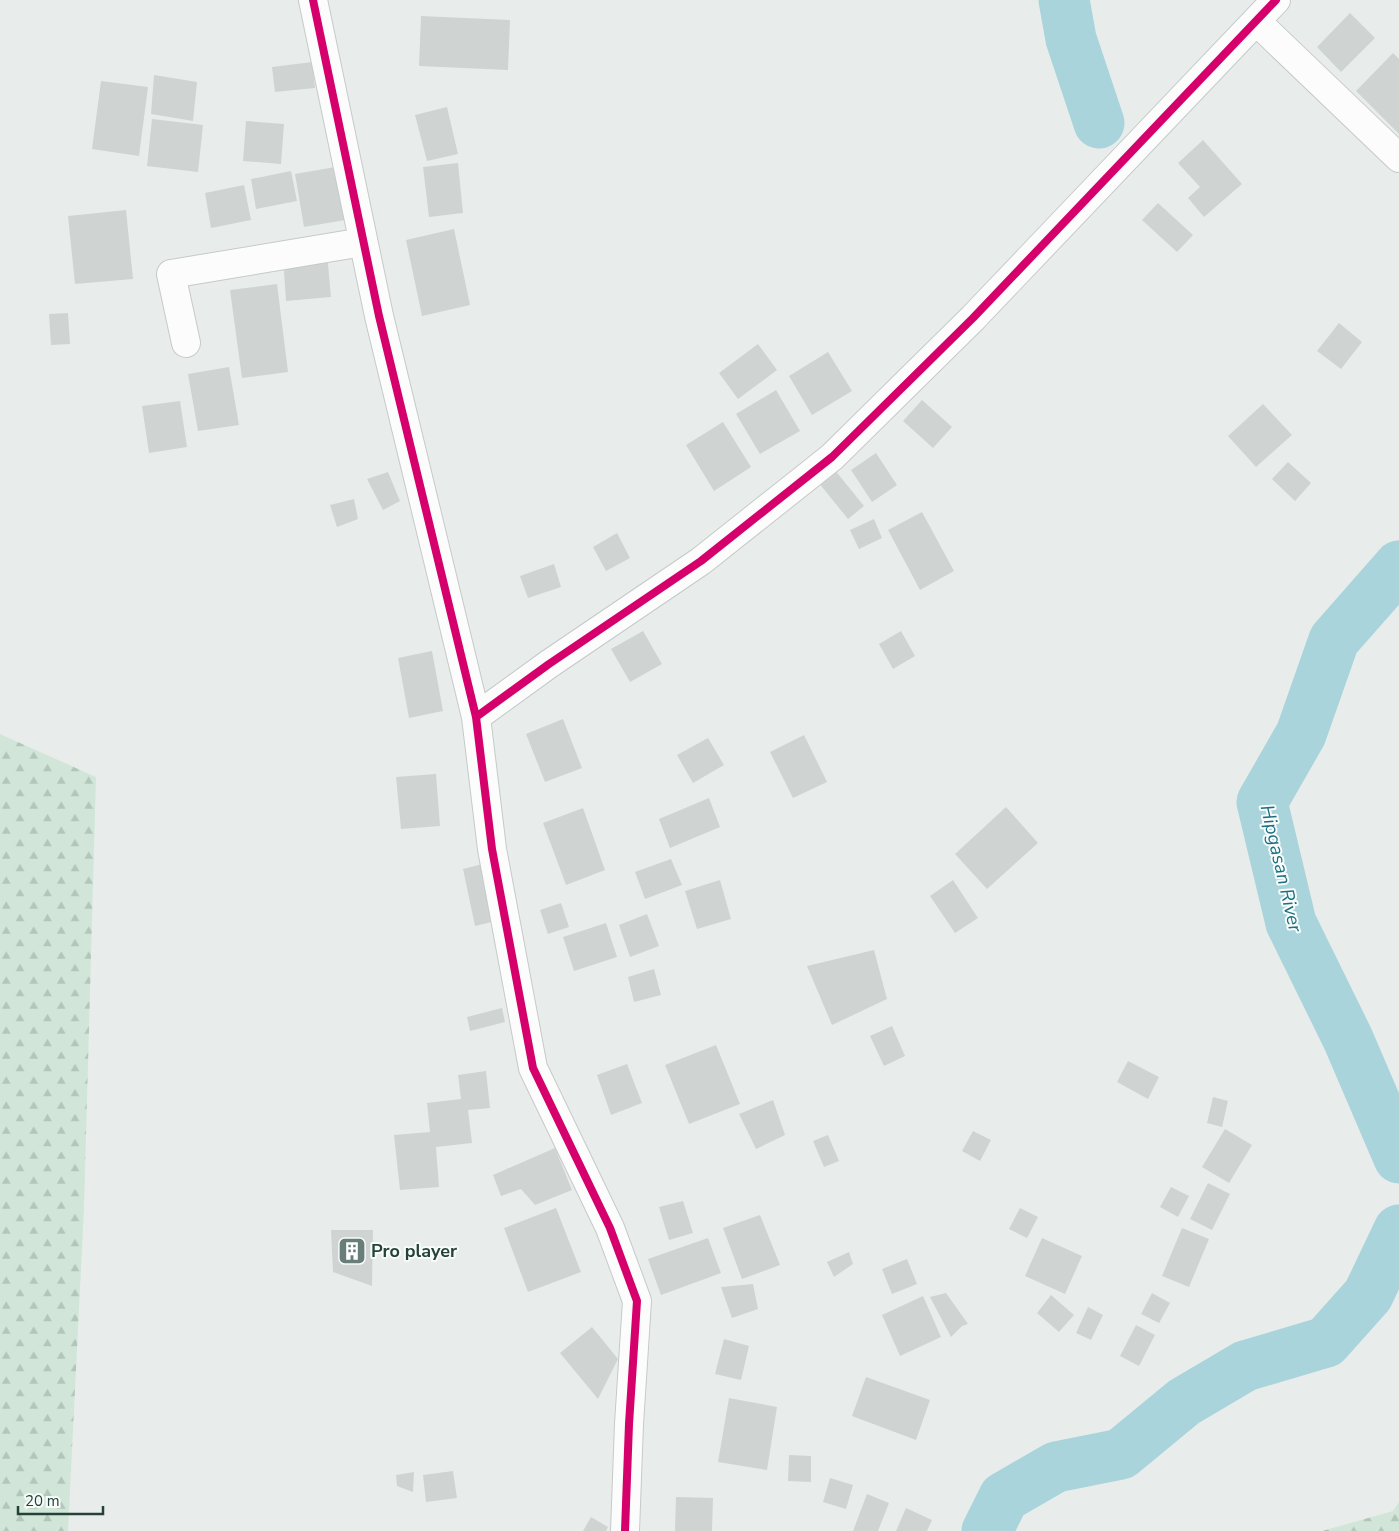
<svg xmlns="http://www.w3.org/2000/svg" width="1399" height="1531" font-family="'Nunito Sans',sans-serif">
<defs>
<pattern id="forest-firs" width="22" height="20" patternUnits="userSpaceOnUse" patternTransform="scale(1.25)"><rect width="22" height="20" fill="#d1e6d8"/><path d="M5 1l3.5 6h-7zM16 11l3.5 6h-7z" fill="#b3c6ba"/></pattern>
</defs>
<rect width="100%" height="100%" fill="#e8edeb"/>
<!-- forest -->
<path fill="url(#forest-firs)" d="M 0,734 L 96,777 L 84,1208 L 68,1531 L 0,1531 Z
M 1399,1502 L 1399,1531 L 1322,1531 L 1393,1511 Z"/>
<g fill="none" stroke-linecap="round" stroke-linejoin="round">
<!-- river -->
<path stroke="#a9d4db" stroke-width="51" d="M 1064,0 L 1071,39 L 1099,123
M 1399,566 L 1334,640 L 1301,734 L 1262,802 L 1291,923 L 1348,1039 L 1399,1158
M 987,1531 L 1004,1497 L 1056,1467 L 1121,1454 L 1184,1402 L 1245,1366 L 1326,1342 L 1368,1295 L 1399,1230"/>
</g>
<!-- building -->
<path fill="#cfd4d2" d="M 1350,13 L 1375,38 L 1341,72 L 1317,47 Z
M 421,16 L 510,20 L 508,70 L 419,66 Z
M 1393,53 L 1399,59 L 1399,134 L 1356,91 Z
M 312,62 L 315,88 L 275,92 L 272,67 Z
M 154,75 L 197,82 L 193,121 L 151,114 Z
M 101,81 L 148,87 L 139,156 L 92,149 Z
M 447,107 L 458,154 L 427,161 L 415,115 Z
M 152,119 L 203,125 L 198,172 L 147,166 Z
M 246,121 L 284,124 L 281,164 L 243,161 Z
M 1203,140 L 1242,184 L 1204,217 L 1188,198 L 1200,187 L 1178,163 Z
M 458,163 L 463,213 L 429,217 L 423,167 Z
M 335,167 L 345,220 L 304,227 L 295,174 Z
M 291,171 L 297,201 L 256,209 L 251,179 Z
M 244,185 L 251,220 L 211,228 L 205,193 Z
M 1158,203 L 1193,235 L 1177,252 L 1142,220 Z
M 126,210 L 133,279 L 75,284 L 68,216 Z
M 454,229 L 470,305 L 422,316 L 406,240 Z
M 327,253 L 331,297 L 286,301 L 283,257 Z
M 277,284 L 288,372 L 242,378 L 230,290 Z
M 68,313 L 70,344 L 51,345 L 49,314 Z
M 1339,323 L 1362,342 L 1341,369 L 1317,351 Z
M 758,344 L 777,370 L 738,399 L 719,373 Z
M 828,352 L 852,391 L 812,415 L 789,376 Z
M 229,367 L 239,425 L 198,431 L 188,374 Z
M 776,390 L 800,431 L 760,454 L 736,414 Z
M 922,400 L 952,427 L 933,448 L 903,421 Z
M 180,401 L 187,447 L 149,453 L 142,406 Z
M 1263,404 L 1292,435 L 1256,467 L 1228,436 Z
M 723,422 L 751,467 L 714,491 L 686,445 Z
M 876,453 L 897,485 L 872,502 L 851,470 Z
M 1288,462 L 1311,483 L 1295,501 L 1272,479 Z
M 834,469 L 864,506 L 848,519 L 818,482 Z
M 388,472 L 400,501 L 383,510 L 367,479 Z
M 354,499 L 358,519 L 337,527 L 330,505 Z
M 922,512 L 954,571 L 920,590 L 888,530 Z
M 874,519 L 882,538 L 859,549 L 850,530 Z
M 617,533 L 630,558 L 606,571 L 593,547 Z
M 554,564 L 561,587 L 528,598 L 520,576 Z
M 643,631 L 662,664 L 630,682 L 611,649 Z
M 901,631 L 915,656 L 893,669 L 879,644 Z
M 432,651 L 443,711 L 409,718 L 398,658 Z
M 563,719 L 582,768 L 545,782 L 526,734 Z
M 804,735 L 827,782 L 793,798 L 770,752 Z
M 708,738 L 724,765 L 693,783 L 677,755 Z
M 436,774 L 440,826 L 401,829 L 396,777 Z
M 709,798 L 720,827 L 670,848 L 659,819 Z
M 1006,807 L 1038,843 L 987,889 L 955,854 Z
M 583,808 L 605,870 L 566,885 L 543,823 Z
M 671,859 L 682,885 L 645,899 L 635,872 Z
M 483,864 L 496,921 L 475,926 L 463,869 Z
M 720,880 L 731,919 L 697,929 L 685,891 Z
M 953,880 L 978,918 L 955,933 L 930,896 Z
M 561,903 L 569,927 L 548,934 L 540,910 Z
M 647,914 L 659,946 L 630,957 L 619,925 Z
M 606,923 L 617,957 L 574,971 L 563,937 Z
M 874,950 L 887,999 L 832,1025 L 807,966 Z
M 654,969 L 661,995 L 634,1002 L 628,977 Z
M 502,1008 L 505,1022 L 470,1031 L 467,1017 Z
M 892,1026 L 905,1056 L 884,1066 L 870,1036 Z
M 716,1045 L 740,1104 L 689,1124 L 665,1065 Z
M 1128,1061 L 1159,1077 L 1148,1099 L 1117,1082 Z
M 627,1064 L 642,1103 L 611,1115 L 597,1075 Z
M 486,1071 L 490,1108 L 468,1110 L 472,1143 L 436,1147 L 439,1187 L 400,1190 L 394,1135 L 430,1132 L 427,1103 L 461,1099 L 458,1075 Z
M 1213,1097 L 1228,1101 L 1222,1127 L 1207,1123 Z
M 773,1100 L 785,1135 L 756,1149 L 739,1114 Z
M 1225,1129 L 1252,1145 L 1229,1183 L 1202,1167 Z
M 973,1131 L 991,1140 L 980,1161 L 962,1151 Z
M 828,1135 L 839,1161 L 824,1167 L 813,1141 Z
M 555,1148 L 572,1190 L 535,1205 L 521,1189 L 501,1196 L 493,1175 Z
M 1208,1183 L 1230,1194 L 1212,1230 L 1190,1219 Z
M 1171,1187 L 1189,1196 L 1178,1217 L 1160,1207 Z
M 683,1201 L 693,1233 L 669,1240 L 659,1207 Z
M 556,1208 L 581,1272 L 528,1292 L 504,1228 Z
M 1020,1208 L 1038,1217 L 1027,1238 L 1009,1229 Z
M 760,1215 L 780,1265 L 742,1279 L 723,1228 Z
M 1182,1228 L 1209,1239 L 1189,1287 L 1162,1276 Z
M 331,1230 L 373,1230 L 372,1286 L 333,1272 Z
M 708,1238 L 721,1273 L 661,1295 L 648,1259 Z
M 1042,1238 L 1082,1256 L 1065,1294 L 1025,1276 Z
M 849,1252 L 853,1264 L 834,1277 L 827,1262 Z
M 907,1259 L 917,1284 L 892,1294 L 882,1269 Z
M 753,1284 L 758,1309 L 732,1318 L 721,1287 Z
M 946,1293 L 968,1324 L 962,1326 L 951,1337 L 930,1297 Z
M 1152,1293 L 1170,1303 L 1159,1323 L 1141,1314 Z
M 1051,1295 L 1074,1315 L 1059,1332 L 1037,1313 Z
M 923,1296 L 941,1337 L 900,1356 L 882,1315 Z
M 1088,1307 L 1103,1315 L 1091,1340 L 1076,1333 Z
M 1136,1325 L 1155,1335 L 1139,1366 L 1120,1356 Z
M 592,1327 L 618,1359 L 598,1399 L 560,1353 Z
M 724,1339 L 749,1346 L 741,1380 L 715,1374 Z
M 866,1377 L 930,1400 L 916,1440 L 852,1416 Z
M 729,1398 L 777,1407 L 767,1470 L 718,1462 Z
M 789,1455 L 811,1456 L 811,1482 L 788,1481 Z
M 453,1471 L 457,1498 L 426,1502 L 423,1475 Z
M 414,1472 L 413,1492 L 397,1486 L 396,1475 Z
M 830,1478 L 853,1485 L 846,1509 L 823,1502 Z
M 867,1494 L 889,1503 L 878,1531 L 853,1531 Z
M 676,1497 L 713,1498 L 712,1531 L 675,1531 Z
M 906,1508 L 932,1520 L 927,1531 L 896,1531 Z
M 591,1517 L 608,1527 L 606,1531 L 583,1531 Z"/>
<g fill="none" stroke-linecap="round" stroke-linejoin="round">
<defs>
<path id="minor" d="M 313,0 L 379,316 L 476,717 L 492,849 L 533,1068 L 610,1228 L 637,1301 L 629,1424 L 625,1531
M 1256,21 L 1399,158
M 186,343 L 171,274 L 363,242
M 476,717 L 549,664 L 701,561 L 832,457 L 973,318 L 1276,0"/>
</defs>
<!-- minor casing -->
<use href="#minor" stroke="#c5cac8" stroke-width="30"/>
<!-- minor -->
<use href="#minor" stroke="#fcfcfc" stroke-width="28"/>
<defs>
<path id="cycleway" d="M 313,0 L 379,316 L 476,717 L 492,849 L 533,1068 L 610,1228 L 637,1301 L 629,1424 L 625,1531
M 476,717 L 549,664 L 701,561 L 832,457 L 973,318 L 1276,0"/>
</defs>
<!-- cycleway casing -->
<use href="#cycleway" stroke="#f7fbf9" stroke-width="11"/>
<!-- cycleway -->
<use href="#cycleway" stroke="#d6006c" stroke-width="8"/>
</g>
<!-- icons -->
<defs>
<symbol id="building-square" viewBox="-11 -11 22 22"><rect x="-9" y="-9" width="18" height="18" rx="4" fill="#697e78" stroke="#f7fbf9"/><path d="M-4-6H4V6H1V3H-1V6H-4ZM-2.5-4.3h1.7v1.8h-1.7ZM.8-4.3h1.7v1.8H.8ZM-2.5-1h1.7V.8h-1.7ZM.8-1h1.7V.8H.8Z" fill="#fff"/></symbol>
</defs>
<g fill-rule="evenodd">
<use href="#building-square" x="336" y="1235" width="32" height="32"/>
</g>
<g text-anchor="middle" stroke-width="4" stroke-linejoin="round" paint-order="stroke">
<!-- poi labels -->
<g font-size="18" font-weight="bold" fill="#24423a" stroke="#f7fbf9" text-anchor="start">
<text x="371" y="1257">Pro player</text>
</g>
<!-- water labels -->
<g font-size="19" font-style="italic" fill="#1c6f80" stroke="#f7fbf9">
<text transform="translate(1282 868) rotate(77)" y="7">Hipgasan River</text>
</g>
</g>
<!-- scale -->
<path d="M18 1506v8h85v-8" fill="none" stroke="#24423a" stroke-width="2.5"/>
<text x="25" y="1506" font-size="15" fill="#24423a" stroke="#f7fbf9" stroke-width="4" paint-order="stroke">20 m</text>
</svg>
